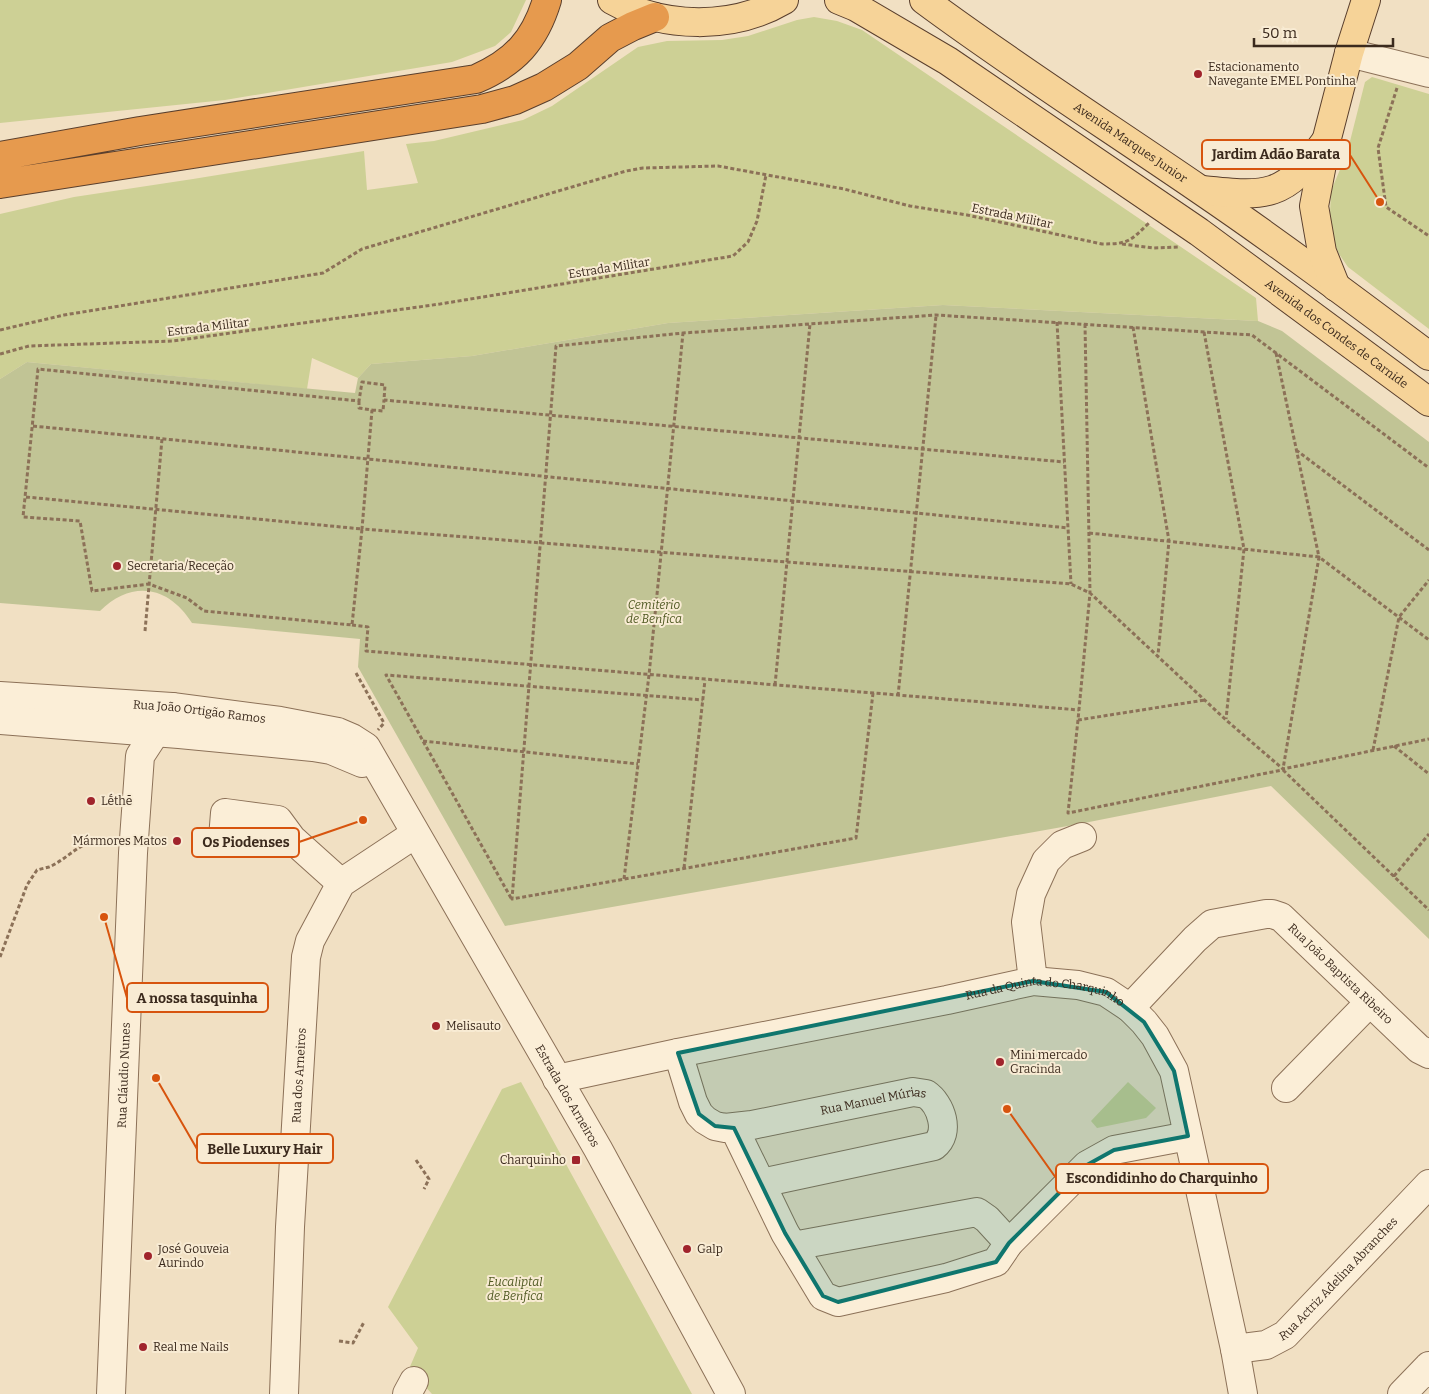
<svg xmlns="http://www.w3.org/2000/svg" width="1429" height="1394" font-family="Bitter,serif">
<rect width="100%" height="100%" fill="#f1e0c3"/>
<!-- green -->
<path fill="#cdd095" d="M 0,0 L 526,0 L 511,32 L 495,46 L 452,62 L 225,100 L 0,123 Z
M 814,17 L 837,21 L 862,30 L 1256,298 L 1258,321 L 943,305 L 668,323 L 472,356 L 371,364 L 358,378 L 312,358 L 307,389 L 27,362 L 0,379 L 0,214 L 74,197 L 193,179 L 364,151 L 367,190 L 418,183 L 406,144 L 434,141 L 523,120 L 552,106 L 638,47 L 667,41 L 722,40 L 748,36 L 797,20 Z
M 1372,77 L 1429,94 L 1429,329 L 1348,267 L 1339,254 L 1332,238 L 1330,213 L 1331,191 L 1347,153 L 1365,82 Z
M 521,1082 L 692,1394 L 432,1394 L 409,1369 L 418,1348 L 388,1307 L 502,1089 Z
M 1128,1082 L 1156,1108 L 1146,1118 L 1097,1128 L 1091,1121 Z"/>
<!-- cemetery -->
<path fill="#c1c495" d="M 943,305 L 1258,321 L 1282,331 L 1429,442 L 1429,939 L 1271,786 L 1079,824 L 505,926 L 358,667 L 360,639 L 192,623 C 169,586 132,579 100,611 L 0,603 L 0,379 L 27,362 L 355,393 L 358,378 L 371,364 L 472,356 L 668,323 Z"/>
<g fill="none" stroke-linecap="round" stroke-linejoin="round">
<defs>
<g id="minor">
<path d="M 1349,53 L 1429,73"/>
<path id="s1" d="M 0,696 L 172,707 L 280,721 L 338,732 L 352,738 L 366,747 L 598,1149 L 731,1394"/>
<path d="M 0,720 L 179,734 L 313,747 L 331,750 L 362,763"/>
<path d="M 292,839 L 275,843 L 223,838 L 225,813 L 278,820 L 292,839 L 341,883"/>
<path d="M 1033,981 L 1026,922 L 1031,894 L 1046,861 L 1062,845 L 1082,837"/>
<path id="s2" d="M 1130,1008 L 1195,939 L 1212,924 L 1266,914 L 1272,914 L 1281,917 L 1419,1049 L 1429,1054"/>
<path id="s3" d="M 678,1053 L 693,1102 L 699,1114 L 705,1120 L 715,1126 L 725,1128 L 752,1125 L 913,1092 L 926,1094 C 941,1104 951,1133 934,1146 L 761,1183"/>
<path id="s4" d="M 557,1079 L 678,1053 L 947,1000 L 1033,981 L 1078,985 L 1106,992 L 1130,1008 L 1144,1022 L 1155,1036 L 1174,1071 L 1235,1349 L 1243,1394"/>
<path d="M 1286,1088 L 1370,1002"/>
<path d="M 734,1128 L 785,1233 L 823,1296 L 838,1302 L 946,1278 L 996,1262 L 1009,1243 L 1087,1165 L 1114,1150 L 1188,1136"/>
<path d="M 793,1246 L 977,1212 L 987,1219 L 1009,1243"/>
<path id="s5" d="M 1235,1349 L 1266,1345 L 1285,1335 L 1429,1184"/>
<path id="s6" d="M 111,1394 L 133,853 L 140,756 L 172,707"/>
<path id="s7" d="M 284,1394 L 290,1227 L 306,957 L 310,941 L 341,883 L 415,834"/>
<path d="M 407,1394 L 414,1381"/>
<path d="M 1402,1394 L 1429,1366"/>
</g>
<g id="major">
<path d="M 612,0 C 664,29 733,30 784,0"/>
<path id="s8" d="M 839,0 L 856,7 L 948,61 L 1199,232 L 1429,402"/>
<path id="s9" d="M 924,0 C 1013,66 1107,126 1199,189 C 1277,242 1353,299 1429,356"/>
<path d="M 1202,190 C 1268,197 1284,198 1325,142"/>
<path d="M 1336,287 L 1322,252 L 1314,206 L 1327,138 L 1349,53 L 1366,0"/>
</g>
<path id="highway" d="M 0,156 L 140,131 L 476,79 C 515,62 535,40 547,0
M 0,184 L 482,109 L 515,100 L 544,87 L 578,66 L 610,38 L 633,26 L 655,17"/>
</defs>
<!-- minor casing -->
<use href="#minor" stroke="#8c7158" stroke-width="30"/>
<!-- major casing -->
<use href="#major" stroke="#5a3f2d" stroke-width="30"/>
<!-- highway casing -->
<use href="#highway" stroke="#5a3f2d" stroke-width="30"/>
<!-- path -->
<path stroke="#8c7158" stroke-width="3" stroke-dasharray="4 2.5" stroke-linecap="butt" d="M 1397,88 L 1378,148 L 1386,207 L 1429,236
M 1122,244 L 1153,248 L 1180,247
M 1057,322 L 1071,584
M 1085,324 L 1090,593 L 1078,720 L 1205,700
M 1133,327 L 1169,541 L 1158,655
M 0,330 L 64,315 L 323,273 L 362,249 L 626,171 L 643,168 L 718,166 L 844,189 L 910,206 L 967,215 L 1102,244 C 1129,244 1130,241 1149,223
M 1204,332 L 1244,549 L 1226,719
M 1276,353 L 1319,557 L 1283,769
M 0,354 L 29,346 L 173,341 L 440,304 L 733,256 L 748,242 L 757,221 L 766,175
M 359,401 L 359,408 L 372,410 L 362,529 L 1071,584 L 1090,593 L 1226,720 L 1283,769 L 1429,739
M 372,410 L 383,411 L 384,400
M 33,426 L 1068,528
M 1296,450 L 1429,550
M 26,497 L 362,529 L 352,625 L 204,611 L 187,598 L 149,584 L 92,591 L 80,521 L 23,517 L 38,369 L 359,401 L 362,382 L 385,385 L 384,400 L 1064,462
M 1089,533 L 1319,557 L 1429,640
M 352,625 L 368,627 L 366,651 L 1079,710
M 145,631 L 162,439
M 356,673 L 384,723 L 378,730
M 775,685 L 810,324
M 873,693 L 856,838 L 512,899 L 556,346 L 683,333 L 936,315 L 1252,335 L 1429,468
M 898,696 L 936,316
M 1078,720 L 1068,813 L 1282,770
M 423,741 L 638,764
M 1394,746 L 1429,774
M 1373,750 L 1399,617 L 1429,580
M 1283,770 L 1429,910
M 684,868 L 705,680
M 1394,876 L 1429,834
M 624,879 L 649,675 L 683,333
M 511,898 L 386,675 L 703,700
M 0,957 L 27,885 L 37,870 C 41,869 45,868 49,867 C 69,859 89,831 113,842
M 416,1160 L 429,1179 L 424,1189
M 339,1341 L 353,1343 L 364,1322"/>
<!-- minor -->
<use href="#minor" stroke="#fbeed7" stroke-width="28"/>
<!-- major -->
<use href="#major" stroke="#f6d398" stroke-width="28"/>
<!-- highway -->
<use href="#highway" stroke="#e69a4e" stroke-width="28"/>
</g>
<!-- marked area -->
<path fill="#0f766e" fill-opacity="0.2" stroke="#0f766e" stroke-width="4" stroke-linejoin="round" d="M 1033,981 L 1106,992 L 1144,1022 L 1174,1071 L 1188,1136 L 1114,1150 L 1087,1165 L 1009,1243 L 996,1262 L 838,1302 L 823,1296 L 785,1233 L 734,1128 L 715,1126 L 699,1114 L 678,1053 Z"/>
<!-- markers -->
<g fill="#a0242c" stroke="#f8ebd3" stroke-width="2">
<circle cx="1198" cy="74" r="5"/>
<circle cx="117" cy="566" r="5"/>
<circle cx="91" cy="801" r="5"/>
<circle cx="177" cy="841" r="5"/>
<circle cx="436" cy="1026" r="5"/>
<circle cx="1000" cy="1062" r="5"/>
<rect x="571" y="1155" width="10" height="10" rx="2.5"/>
<circle cx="687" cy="1249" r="5"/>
<circle cx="148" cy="1256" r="5"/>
<circle cx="143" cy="1347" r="5"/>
</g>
<g text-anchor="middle" stroke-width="4" stroke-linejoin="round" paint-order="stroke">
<!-- poi labels -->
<g font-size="12" fill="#3b2a1d" stroke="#f8ebd3" text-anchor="start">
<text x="1208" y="71">Estacionamento<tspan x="1208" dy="14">Navegante EMEL Pontinha</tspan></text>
<text x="127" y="570">Secretaria/Receção</text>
<text x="101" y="805">Lḗthē</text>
<text x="167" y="845" text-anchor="end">Mármores Matos</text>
<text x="446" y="1030">Melisauto</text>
<text x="1010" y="1059">Mini mercado<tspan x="1010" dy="14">Gracinda</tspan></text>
<text x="566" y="1164" text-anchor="end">Charquinho</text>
<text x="158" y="1253">José Gouveia<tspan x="158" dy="14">Aurindo</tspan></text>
<text x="697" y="1253">Galp</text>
<text x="153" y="1351">Real me Nails</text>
</g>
<!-- street labels -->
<g font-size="12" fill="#3b2a1d" stroke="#f8ebd3">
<text dy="4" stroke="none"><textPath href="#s9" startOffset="251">Avenida Marques Junior</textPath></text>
<text transform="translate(1012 216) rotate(12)" y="4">Estrada Militar</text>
<text transform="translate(609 268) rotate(-9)" y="4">Estrada Militar</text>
<text transform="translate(208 327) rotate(-7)" y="4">Estrada Militar</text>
<text dy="4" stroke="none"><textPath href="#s8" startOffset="600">Avenida dos Condes de Carnide</textPath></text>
<text dy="4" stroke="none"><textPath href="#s1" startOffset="200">Rua João Ortigão Ramos</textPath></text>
<text dy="4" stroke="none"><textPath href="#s2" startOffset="270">Rua João Baptista Ribeiro</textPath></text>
<text dy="4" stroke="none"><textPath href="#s4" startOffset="499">Rua da Quinta do Charquinho</textPath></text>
<text dy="4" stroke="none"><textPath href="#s7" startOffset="319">Rua dos Arneiros</textPath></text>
<text dy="4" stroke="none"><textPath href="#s6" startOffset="319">Rua Cláudio Nunes</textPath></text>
<text dy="4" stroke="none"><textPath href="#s1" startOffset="775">Estrada dos Arneiros</textPath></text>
<text dy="4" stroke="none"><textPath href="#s3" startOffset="246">Rua Manuel Múrias</textPath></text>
<text dy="4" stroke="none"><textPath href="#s5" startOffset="130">Rua Actriz Adelina Abranches</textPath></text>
</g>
<!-- park labels -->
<g font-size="12" font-style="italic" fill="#4f5922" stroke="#f8ebd3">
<text x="654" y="609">Cemitério<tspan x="654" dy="14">de Benfica</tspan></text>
<text x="515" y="1286">Eucaliptal<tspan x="515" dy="14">de Benfica</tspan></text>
</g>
</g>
<!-- callouts -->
<path fill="none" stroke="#d7540e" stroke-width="2" d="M1380 202L1350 155M363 820L299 842M104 917L127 998M156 1078L197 1149M1007 1109L1056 1178"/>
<g fill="#d7540e" stroke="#f8ebd3" stroke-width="2">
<circle cx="1380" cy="202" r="5"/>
<circle cx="363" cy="820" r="5"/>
<circle cx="104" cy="917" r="5"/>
<circle cx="156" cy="1078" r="5"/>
<circle cx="1007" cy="1109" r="5"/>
</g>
<g fill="#f8ebd3" stroke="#d7540e" stroke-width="2">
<rect x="1202" y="140" width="148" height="29" rx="5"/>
<rect x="192" y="828" width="107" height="29" rx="5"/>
<rect x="127" y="983" width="141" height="29" rx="5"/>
<rect x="197" y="1134" width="136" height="29" rx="5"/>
<rect x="1056" y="1164" width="212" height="29" rx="5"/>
</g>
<g font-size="14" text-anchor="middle" font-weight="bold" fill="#3b2a1d">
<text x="1276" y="159">Jardim Adão Barata</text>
<text x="246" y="847">Os Piodenses</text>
<text x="197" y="1003">A nossa tasquinha</text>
<text x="265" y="1154">Belle Luxury Hair</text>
<text x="1162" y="1183">Escondidinho do Charquinho</text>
</g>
<!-- scale -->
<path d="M1254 38v8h139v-8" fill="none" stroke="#3b2a1d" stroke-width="2.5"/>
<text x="1262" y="38" font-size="15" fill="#3b2a1d" stroke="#f8ebd3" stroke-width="4" paint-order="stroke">50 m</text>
</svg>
